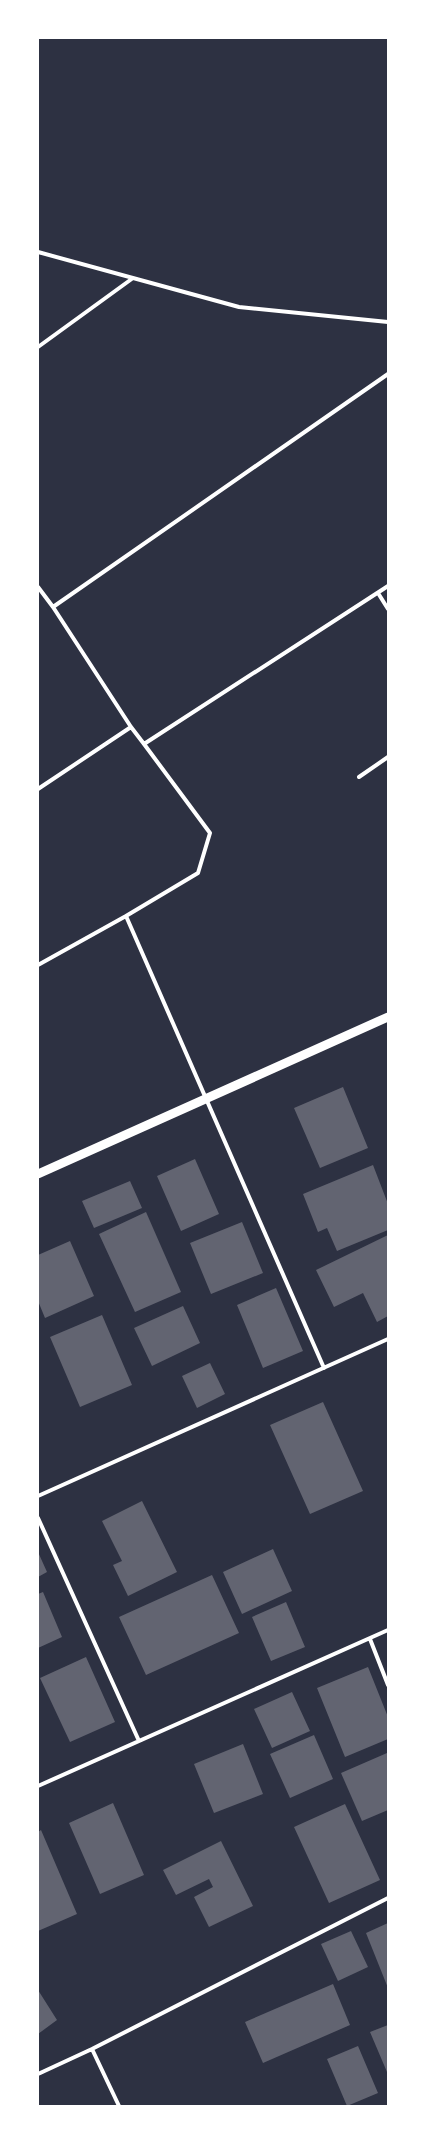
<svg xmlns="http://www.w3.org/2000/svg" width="426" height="2144" font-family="'Work Sans',sans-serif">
<rect width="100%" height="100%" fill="#2d3142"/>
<!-- building -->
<path fill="#626471" d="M 343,1087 L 368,1148 L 320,1168 L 294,1108 Z
M 195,1159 L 219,1214 L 181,1231 L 157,1176 Z
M 373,1165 L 388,1204 L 388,1230 L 337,1251 L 327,1228 L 318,1232 L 303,1194 Z
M 130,1181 L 142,1208 L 94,1228 L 82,1201 Z
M 146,1212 L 181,1292 L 135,1312 L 99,1234 Z
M 242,1222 L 263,1273 L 211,1294 L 190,1243 Z
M 388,1235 L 388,1316 L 377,1322 L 363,1293 L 334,1307 L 316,1270 Z
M 70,1241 L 94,1296 L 45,1318 L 38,1301 L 38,1255 Z
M 276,1288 L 303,1351 L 263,1368 L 237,1305 Z
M 183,1306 L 200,1343 L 152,1366 L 134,1328 Z
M 102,1315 L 132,1385 L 80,1407 L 50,1337 Z
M 210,1363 L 225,1394 L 197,1408 L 182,1376 Z
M 323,1402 L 363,1491 L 310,1514 L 270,1425 Z
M 142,1501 L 177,1572 L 128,1596 L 113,1565 L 122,1561 L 102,1521 Z
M 273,1549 L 292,1591 L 242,1614 L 223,1572 Z
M 38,1552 L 47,1572 L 38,1577 Z
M 212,1575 L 239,1633 L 146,1675 L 119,1617 Z
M 43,1592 L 62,1637 L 38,1648 L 38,1594 Z
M 286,1602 L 305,1647 L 271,1661 L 252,1617 Z
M 86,1657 L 115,1722 L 70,1742 L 40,1678 Z
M 368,1667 L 388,1717 L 388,1739 L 345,1757 L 317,1688 Z
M 292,1692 L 310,1731 L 272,1748 L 254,1709 Z
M 314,1735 L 333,1779 L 290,1798 L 270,1754 Z
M 243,1744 L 263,1794 L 214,1813 L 194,1764 Z
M 387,1753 L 388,1757 L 388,1810 L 362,1821 L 341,1773 Z
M 113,1803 L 144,1875 L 100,1894 L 69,1823 Z
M 345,1804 L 380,1880 L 329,1903 L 294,1827 Z
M 41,1830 L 77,1914 L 38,1931 L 38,1832 Z
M 221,1841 L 253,1906 L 209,1927 L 194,1897 L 213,1887 L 209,1879 L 176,1895 L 163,1870 Z
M 388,1923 L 388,1988 L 366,1933 Z
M 351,1931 L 368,1967 L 338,1981 L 321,1944 Z
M 333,1984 L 350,2025 L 263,2063 L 245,2022 Z
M 38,1990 L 57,2020 L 38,2034 Z
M 388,2025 L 388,2071 L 387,2072 L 370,2032 Z
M 358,2046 L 378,2093 L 347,2106 L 327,2059 Z"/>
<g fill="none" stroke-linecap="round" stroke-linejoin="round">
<!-- service -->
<path stroke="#fff" stroke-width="4" d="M 38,252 L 239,307 L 388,322
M 38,347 L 133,278
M 38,587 L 53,607 L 131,727 L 144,744 L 388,586
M 378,593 L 388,609
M 53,607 L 388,374
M 359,777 L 388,757
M 38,789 L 131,727
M 126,916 L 324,1368
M 38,965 L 126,916 L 198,873 L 210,833 L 144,744
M 38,1496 L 388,1339
M 38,1518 L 139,1741
M 370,1639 L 388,1685
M 38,1786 L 388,1630
M 92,2049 L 119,2106
M 38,2074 L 92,2049 L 388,1898"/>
<!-- tertiary -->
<path stroke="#fff" stroke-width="9" d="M 38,1174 L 388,1017"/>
</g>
<!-- border -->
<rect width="426" height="2144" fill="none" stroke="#ffffff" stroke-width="78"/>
</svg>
